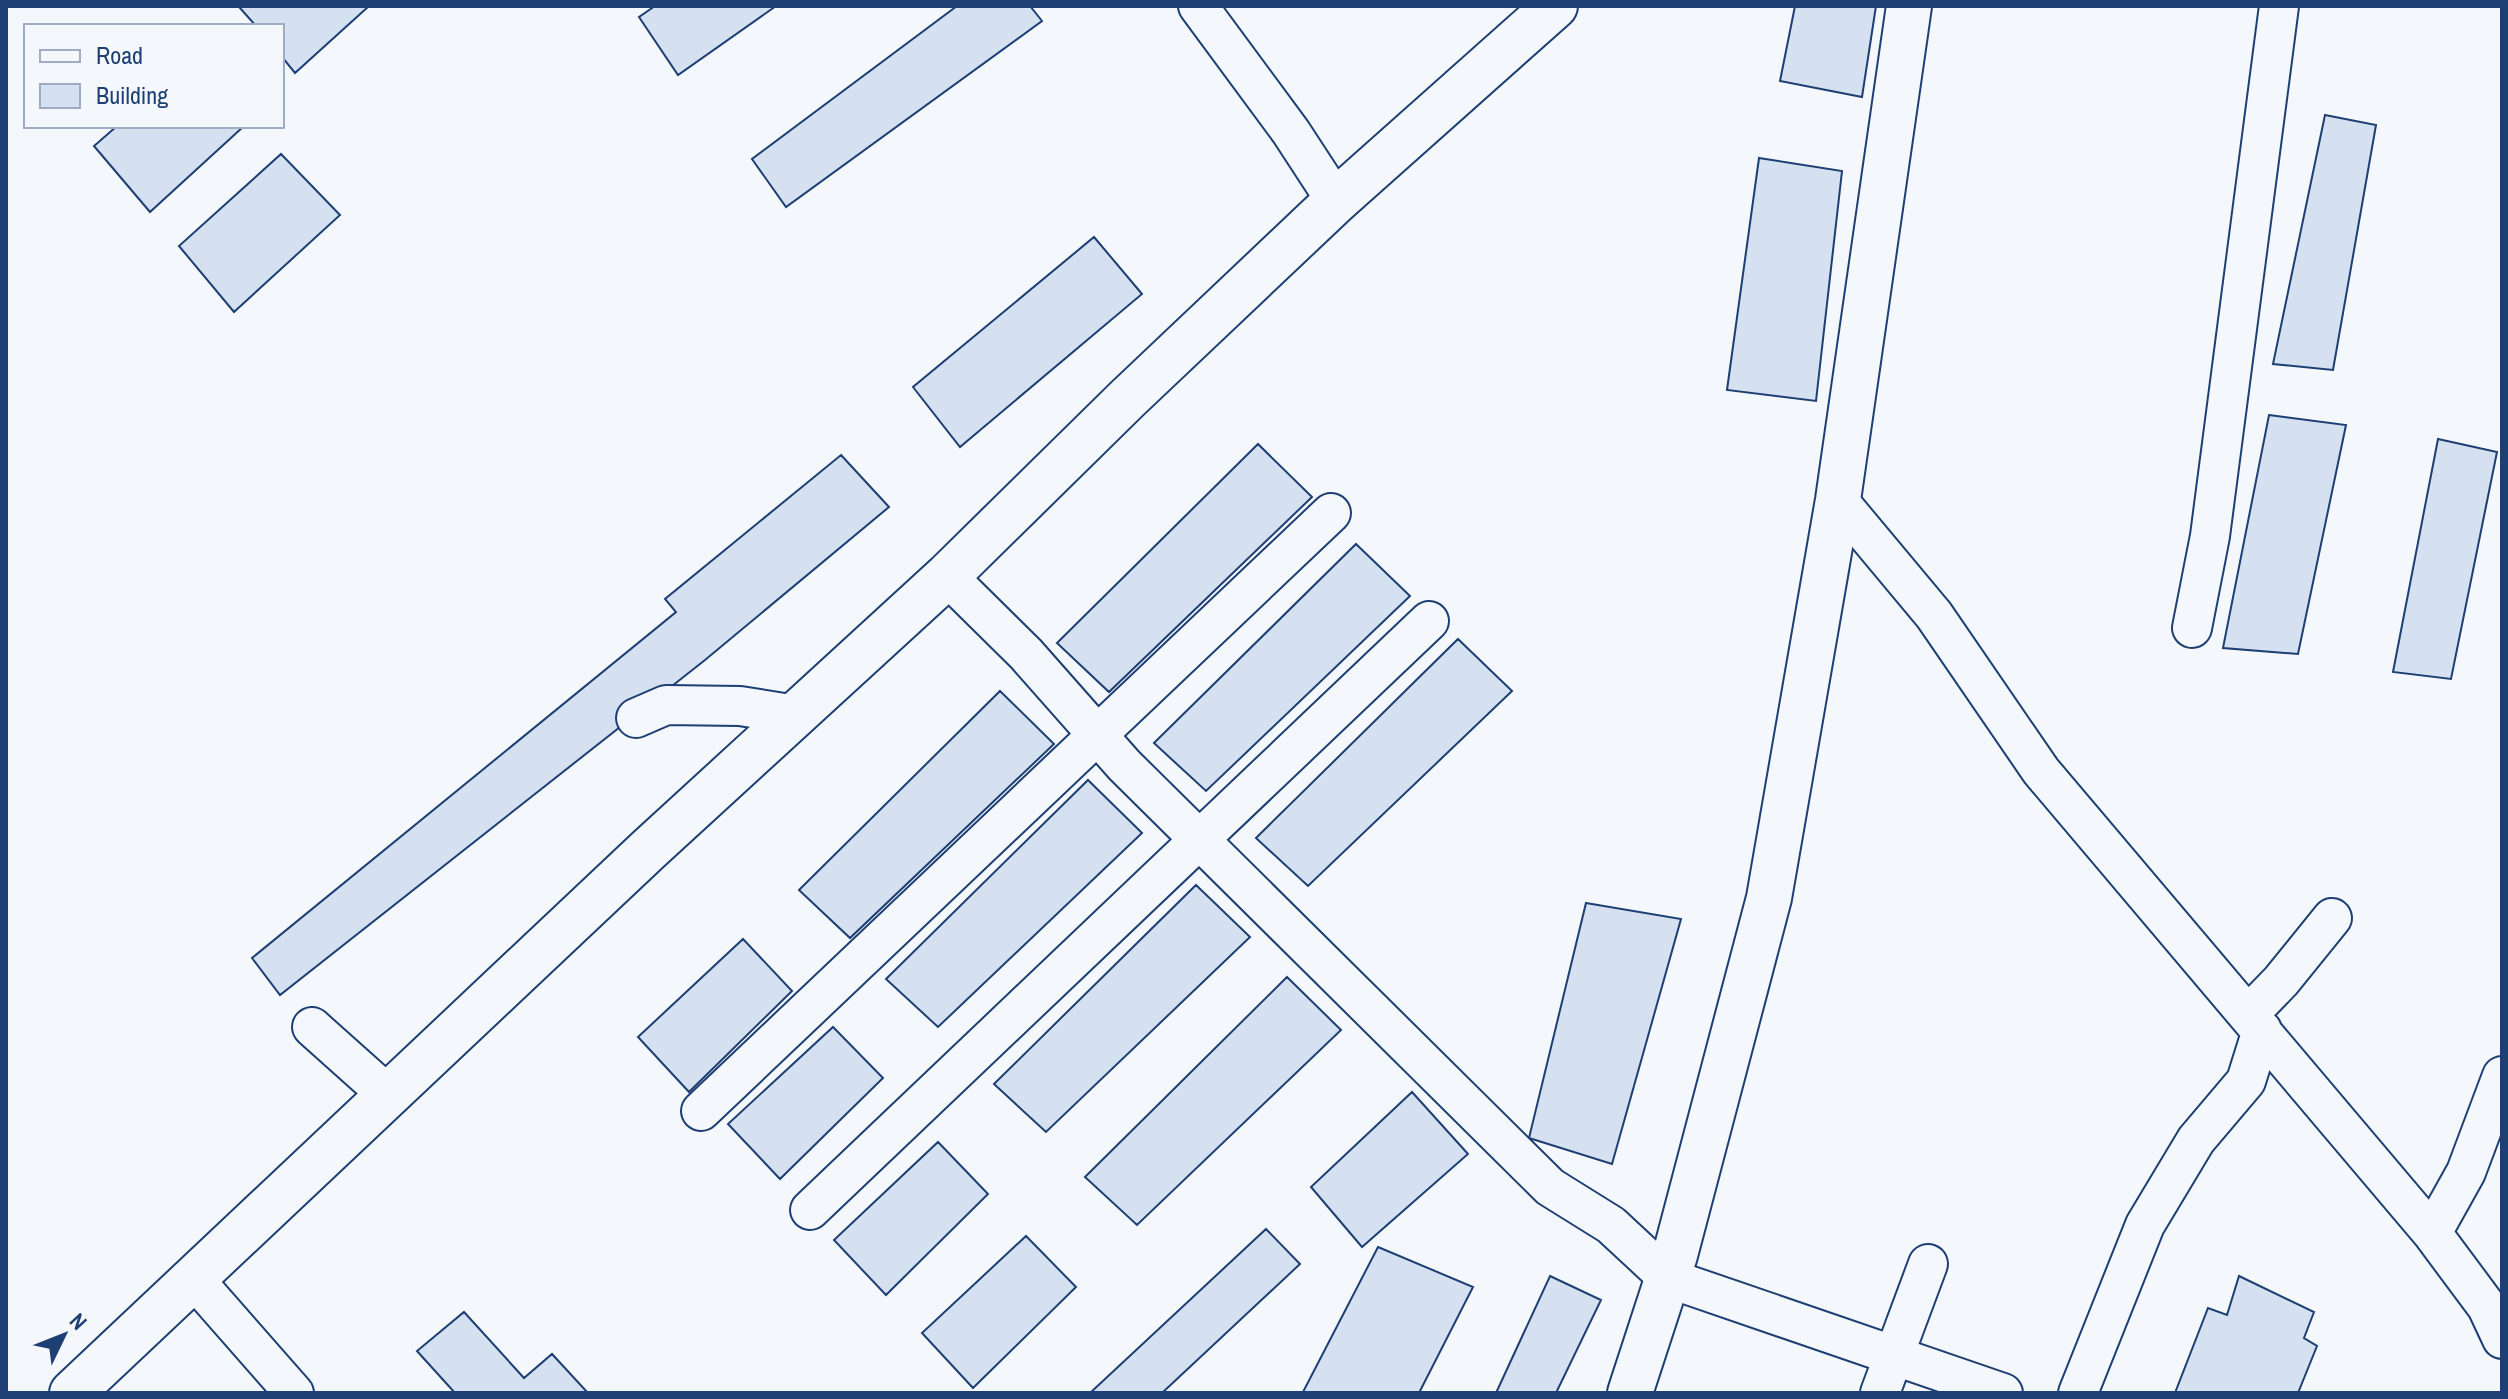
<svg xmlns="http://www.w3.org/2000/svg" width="2508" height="1399" font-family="'Archivo Narrow',sans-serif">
<rect width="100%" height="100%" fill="#f4f7fb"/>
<!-- building -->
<path fill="#d5e0f0" stroke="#1d3f73" stroke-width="2" d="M 242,6 L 369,6 L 295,73 L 282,57 L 282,26 L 256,26 L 240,8 Z
M 655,6 L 776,6 L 678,75 L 639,17 Z
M 957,6 L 1030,6 L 1042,21 L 786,207 L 752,159 Z
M 1795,6 L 1876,6 L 1862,97 L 1780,81 Z
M 2325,115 L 2376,125 L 2333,370 L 2273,364 Z
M 117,126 L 244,126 L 150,212 L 94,146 Z
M 281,154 L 340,215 L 234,312 L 179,246 Z
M 1759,158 L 1842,171 L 1816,401 L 1727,390 Z
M 1094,237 L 1142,294 L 960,447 L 913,387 Z
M 2269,415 L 2346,425 L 2298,654 L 2223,648 Z
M 2438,439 L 2497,452 L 2451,679 L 2393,672 Z
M 1258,444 L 1312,497 L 1109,692 L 1057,643 Z
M 841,455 L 889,507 L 705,660 L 280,995 L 252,958 L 676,612 L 665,599 Z
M 1356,544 L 1410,596 L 1206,791 L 1154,743 Z
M 1458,639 L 1512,691 L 1308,886 L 1256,838 Z
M 1000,691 L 1054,744 L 850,938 L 799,890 Z
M 1088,780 L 1142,833 L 938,1027 L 886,979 Z
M 1196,885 L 1250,937 L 1046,1132 L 994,1084 Z
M 1586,903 L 1681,919 L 1612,1164 L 1529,1138 Z
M 743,939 L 792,991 L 689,1092 L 638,1037 Z
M 1287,977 L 1341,1030 L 1137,1225 L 1085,1177 Z
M 833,1027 L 883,1078 L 780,1179 L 728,1124 Z
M 1412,1092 L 1468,1154 L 1362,1247 L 1311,1187 Z
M 938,1142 L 988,1194 L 886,1295 L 834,1240 Z
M 1266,1229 L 1300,1264 L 1162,1393 L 1090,1393 Z
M 1026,1236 L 1076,1287 L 973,1388 L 922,1333 Z
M 1378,1247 L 1473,1287 L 1419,1393 L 1305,1393 L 1303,1392 Z
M 1550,1276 L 1601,1300 L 1556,1393 L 1496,1393 Z
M 2239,1276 L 2314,1312 L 2304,1338 L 2317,1346 L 2298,1393 L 2175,1393 L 2208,1308 L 2227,1315 Z
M 464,1312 L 524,1378 L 552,1354 L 588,1393 L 455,1393 L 417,1351 Z"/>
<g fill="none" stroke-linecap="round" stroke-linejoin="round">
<defs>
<path id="minor" d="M 1198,6 L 1291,132 L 1336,201
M 1838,500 L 1934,615 L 2041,771 L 2432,1233 L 2487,1307 L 2502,1339
M 947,576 L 1026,654 L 1124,765 L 1550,1187 L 1611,1225 L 1668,1278 L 2003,1393
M 2192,628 L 2210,536 L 2279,6
M 636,718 L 666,705 L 740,706 L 796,715
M 2249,1014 L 2281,981 L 2332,918
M 312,1027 L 388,1095
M 701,1111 L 1331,513
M 810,1210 L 1429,621
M 2432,1233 L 2466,1172 L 2502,1076
M 193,1278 L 294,1393
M 1880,1393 L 1928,1264
M 2078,1393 L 2145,1225 L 2196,1140 L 2246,1081 L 2262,1030"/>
<path id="tertiary" d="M 72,1393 L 648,850 L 947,576 L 1127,399 L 1336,201 L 1555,6
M 1630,1393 L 1675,1255 L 1769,898 L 1838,500 L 1909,6"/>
</defs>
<!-- minor casing -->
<use href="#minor" stroke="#1d3f73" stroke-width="42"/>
<!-- tertiary casing -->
<use href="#tertiary" stroke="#1d3f73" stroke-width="48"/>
<!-- minor -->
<use href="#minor" stroke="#f4f7fb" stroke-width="38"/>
<!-- tertiary -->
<use href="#tertiary" stroke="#f4f7fb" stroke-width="44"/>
</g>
<!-- border -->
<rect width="2508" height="1399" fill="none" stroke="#1d3f73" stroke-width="16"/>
<!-- legend -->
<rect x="24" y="24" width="260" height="104" fill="#f4f7fb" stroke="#9eadc5" stroke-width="2"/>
<rect x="40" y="50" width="40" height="12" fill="#f4f7fb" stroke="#9eadc5" stroke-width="2"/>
<text x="96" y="64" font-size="24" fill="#1d3f73">Road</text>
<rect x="40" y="84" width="40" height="24" fill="#d5e0f0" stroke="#9eadc5" stroke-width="2"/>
<text x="96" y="104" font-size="24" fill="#1d3f73">Building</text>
<!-- north arrow -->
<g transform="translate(64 1335) rotate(47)" stroke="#f4f7fb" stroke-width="6" paint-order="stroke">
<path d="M0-6L14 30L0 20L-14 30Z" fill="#1d3f73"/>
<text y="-12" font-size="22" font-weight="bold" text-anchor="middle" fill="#1d3f73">N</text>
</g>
</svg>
